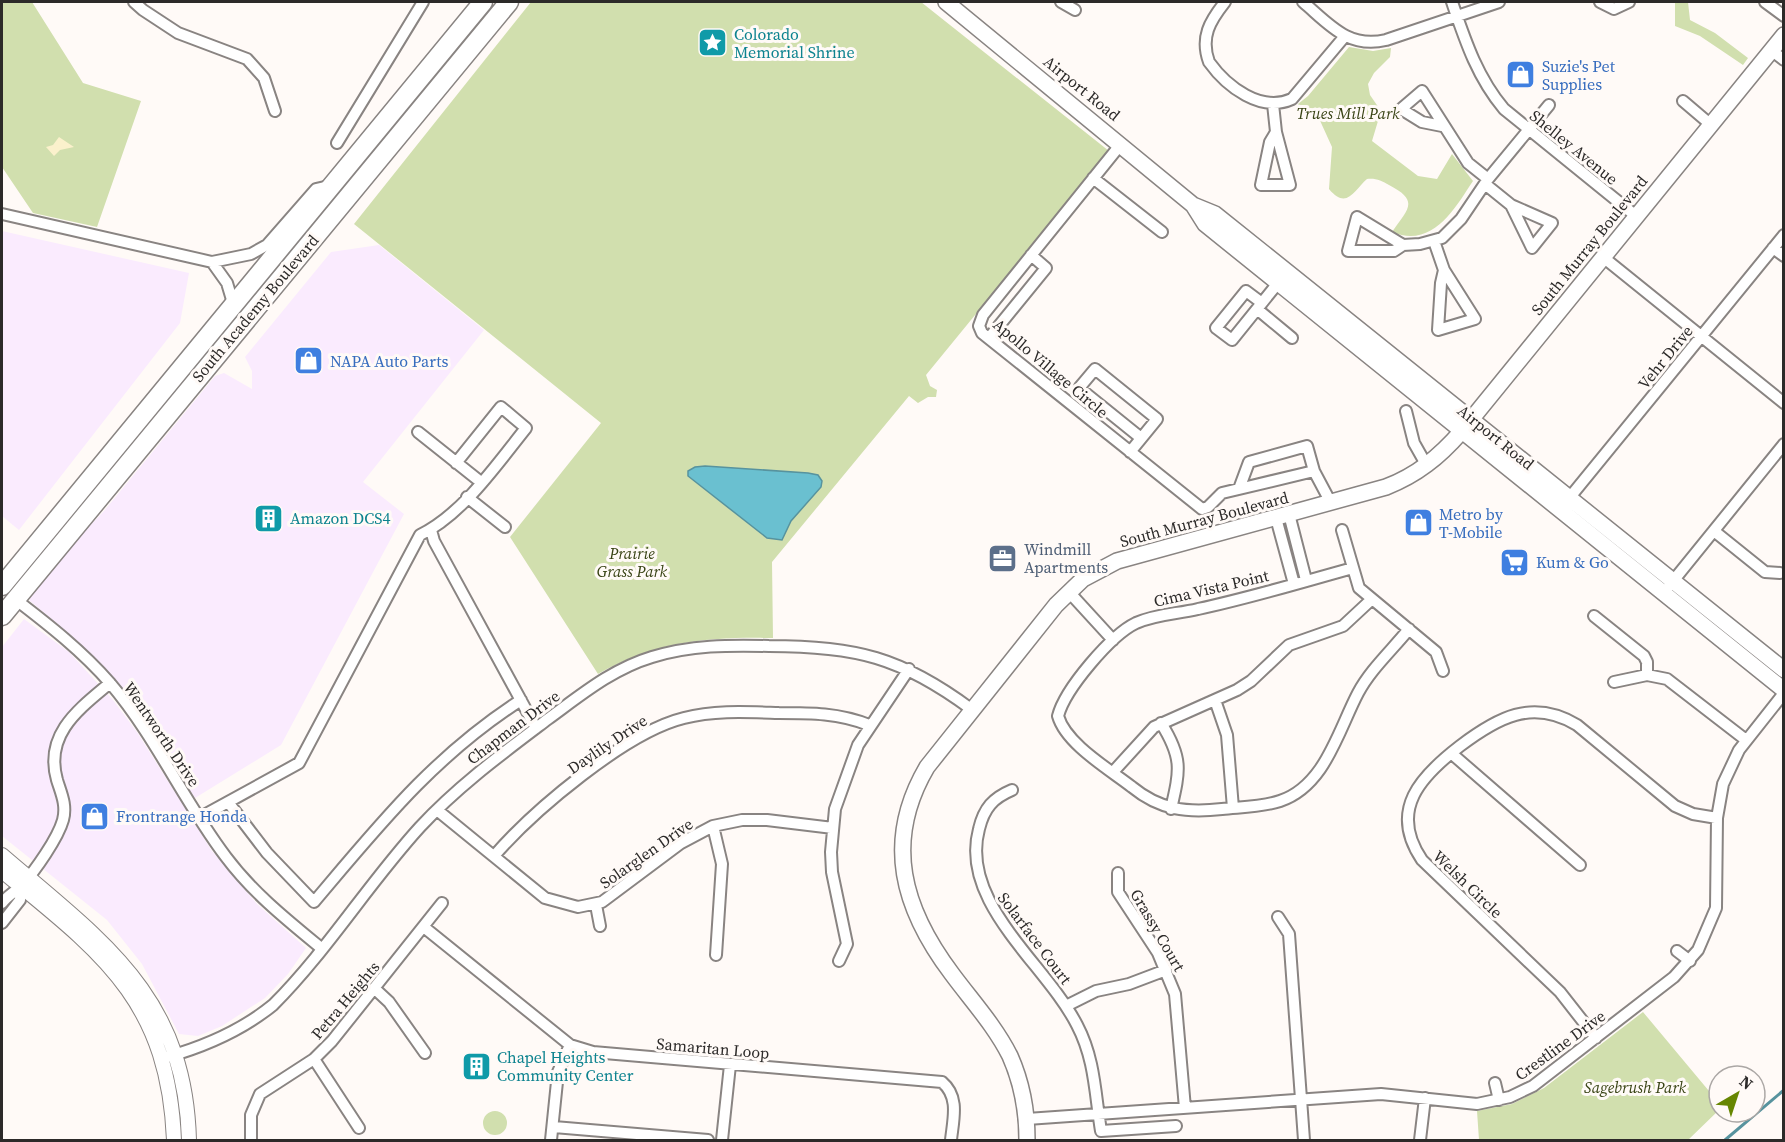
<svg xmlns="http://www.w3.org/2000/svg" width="1785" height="1142" font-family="'Source Serif 4',serif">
<rect width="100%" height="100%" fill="#fffaf7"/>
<!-- commercial -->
<path fill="#faebfe" d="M 2,231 L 189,273 L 180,323 L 19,530 L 2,516 Z
M 379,245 L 484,330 L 363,482 L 404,514 L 281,745 L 195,798 L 130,697 L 72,636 L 30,601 L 30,594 L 59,558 L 104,511 L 215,376 L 224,373 L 252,389 L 252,371 L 245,357 L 331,252 Z
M 24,619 L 69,652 L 113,700 L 137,732 L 212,851 L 257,904 L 306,948 L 288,974 L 265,998 L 222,1026 L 198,1036 L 179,1034 L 142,964 L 107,920 L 2,836 L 2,647 Z"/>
<!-- green -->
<path fill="#d1dfae" d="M 2,2 L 32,2 L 83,83 L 141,101 L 97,227 L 33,213 L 2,167 Z
M 531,2 L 921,2 L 1109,151 L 926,375 L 930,386 L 937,390 L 936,397 L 928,397 L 918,403 L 909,396 L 772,562 L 773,638 C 707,637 657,641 598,674 L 510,537 L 601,423 L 354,224 Z
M 1675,2 L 1688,2 L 1690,20 L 1715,33 L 1748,58 L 1743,65 L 1700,36 L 1675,26 Z
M 1349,47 L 1373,51 L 1391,48 L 1390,57 L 1374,73 L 1368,84 L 1370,95 L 1381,111 L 1372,141 L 1418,176 L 1437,179 L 1452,154 L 1473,181 C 1455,208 1433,249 1392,232 C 1408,209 1420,201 1389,185 C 1382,181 1376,178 1367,179 C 1355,189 1347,211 1329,189 L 1332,147 L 1317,114 L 1304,111 L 1298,104 L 1308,96 Z
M 1643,1012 L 1719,1103 L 1719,1110 L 1688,1140 L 1479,1140 L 1477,1111 L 1512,1104 L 1544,1088 Z
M483 1123a12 12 0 1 1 24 0a12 12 0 1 1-24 0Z"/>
<!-- sand -->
<path fill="#fbf1cc" d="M 59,137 L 74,147 L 60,150 L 54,156 L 46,147 L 53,145 Z"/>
<!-- water -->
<path fill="#6ac0d0" stroke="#57939e" stroke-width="1.5" d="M 705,466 L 808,473 L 818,475 L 822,481 L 821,487 L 791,521 L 782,540 L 767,538 L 688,476 L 688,471 L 695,467 Z"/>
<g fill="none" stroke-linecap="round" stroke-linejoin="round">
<!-- stream -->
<path stroke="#57939e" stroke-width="3" d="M 1725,1140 L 1784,1090"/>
<defs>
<path id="minor" d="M 134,2 L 143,10 L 178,33 L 247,59 L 264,78 L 275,111
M 1061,2 L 1075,10
M 1225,2 C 1210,21 1200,37 1209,62 C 1227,87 1261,113 1292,99 L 1345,36
M 1303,2 C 1329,24 1348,49 1386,40 L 1499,2
M 1452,2 C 1465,40 1477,77 1504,109 L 1636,216
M 1600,2 L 1614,9 L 1629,2
M 1765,2 L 1784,16
M 1771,50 L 1784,60
M 1683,101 L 1710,124
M 1273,104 L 1276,132 L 1270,142 L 1261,185 L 1290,185 L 1276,132
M 1442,126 L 1422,122 L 1401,109 L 1422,91 L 1468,163 L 1488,179
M 337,143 L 423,2
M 1121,144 L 983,315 L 979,326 L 982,333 L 1202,509 L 1208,507 L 1222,493 L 1314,471 L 1331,503
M 1093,178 L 1162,232
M 1485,184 L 1511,205 L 1532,248 L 1552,223 L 1511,205
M 2,214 L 212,262 L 251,254 L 267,245 L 316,189 L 329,186
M 1434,241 L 1444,270 L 1441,283 L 1438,330 L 1475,319 L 1444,270
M 1403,245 L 1394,251 L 1348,251 L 1357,217 L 1403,245 L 1420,244 L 1442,238 L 1461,219 L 1488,179 L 1549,105
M 1773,248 L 1784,256
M 1603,257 L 1784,403
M 212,262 L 227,283 L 233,303
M 1262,303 L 1246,291 L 1216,328 L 1232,340 L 1278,283
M 1257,309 L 1292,338
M 989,338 L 1046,268 L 1031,255
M 1406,411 L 1414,443 L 1427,466
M 418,432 L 482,483
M 1130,452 L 1157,419 L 1095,369 L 1079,388 L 1141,438
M 1239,489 L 1249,462 L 1307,446 L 1314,471
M 467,497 L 505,527
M 1566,502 L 1784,235
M 1289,514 L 1306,580
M 1276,518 L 1294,584
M 431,530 L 434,541 L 536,728
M 1342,530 L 1359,588 L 1436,652 L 1443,671
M 1714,531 L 1765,572 L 1780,573
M 1353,568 C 1302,582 1250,598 1198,609 C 1177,614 1156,614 1136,623 C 1111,635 1065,689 1058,716 C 1066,744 1109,769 1132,787 C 1160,810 1187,813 1222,809 C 1241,807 1262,807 1280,801 C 1325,786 1338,731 1358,693 C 1370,670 1392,650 1409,629
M 1669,586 L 1784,444
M 1069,592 L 1113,640
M 15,599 C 49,625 82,651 110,683 C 156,737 184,802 226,857 C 253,893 287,920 321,948
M 1594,616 L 1644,656 L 1647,662 L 1647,675
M 1614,682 L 1647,675 L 1667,679 L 1746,740
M 1215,700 L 1227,735 L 1233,808
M 1161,723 C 1183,758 1180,770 1171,809
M 1451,753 L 1580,865
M 1113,772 L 1154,727 L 1237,690 L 1251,681 L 1289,645 L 1343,626 L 1372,599
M 1012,790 C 993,798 984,808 979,829 C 959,903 1046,964 1077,1025 C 1095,1059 1095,1094 1101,1131 L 1176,1126
M 228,802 L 267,853 L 314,902 C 380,824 434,756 521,700
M 437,810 L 545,898 L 578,907 L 602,902 L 681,843 L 713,826 L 742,820 L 767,820 L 833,828
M 199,818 L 299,763 L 420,535 C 463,514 497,464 526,428 L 501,407 L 456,463
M 713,826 L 722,864 L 716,955
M 494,856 C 533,811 626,732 684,718 C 715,710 747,712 779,713 C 811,713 839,713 869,725
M 1118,873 L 1118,892 L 1158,953 L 1175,994 L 1185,1108
M 2,903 C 8,895 15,892 22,885 C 35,871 58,838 63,820 C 67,805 61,793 57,780 C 44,734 79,709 110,683
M 596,905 L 600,926
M 1278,917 L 1289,934 L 1304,1140
M 2,923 L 20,900 L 21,886
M 425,928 L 570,1045 L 593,1052 L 942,1082 C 960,1097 953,1120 951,1140
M 1677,951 L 1690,961
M 839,961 L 847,944 L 832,872 L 831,852 L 835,809 L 858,745 L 909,669
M 375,989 L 389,1002 L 425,1053
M 1066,1006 L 1096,991 L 1129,984 L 1166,970
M 1596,1038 L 1560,992 L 1422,860 C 1388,810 1421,776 1460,746 C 1497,718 1532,698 1577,725 L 1675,806 L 1693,814 L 1717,818
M 167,1057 C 206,1046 241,1031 273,1005 C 327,951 368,884 420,827 C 458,786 503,753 548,719 C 581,695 612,669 652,657 C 691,645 729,645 769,646 C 855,646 901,657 971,709
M 314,1059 L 359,1128
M 1495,1083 L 1499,1100
M 1027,1119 L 1381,1094 L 1477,1104 L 1510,1097 L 1533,1086 L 1674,977 L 1698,950 L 1716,908 L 1717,818 L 1723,784 L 1739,750 L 1784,693
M 554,1127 L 708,1140
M 251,1140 L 251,1115 L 260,1094 L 314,1059 L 332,1041 L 442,903
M 551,1140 L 558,1072 L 570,1045
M 722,1140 L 730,1065
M 1420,1140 L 1425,1098"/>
<path id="tertiary" d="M 2,855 C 102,941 185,995 189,1140
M 2,871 C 102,953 168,1000 174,1140"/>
<path id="secondary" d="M 946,2 L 1193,205 L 1215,214 L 1784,670
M 1193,205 L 1205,224 L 1784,690
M 1027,1140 C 1027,1112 1022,1083 1010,1056 C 995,1026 972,1001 952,974 C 903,909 883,842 927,767 L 1056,605 L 1083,579 L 1117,561 L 1386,487 C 1417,475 1439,457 1461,432 L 1784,35"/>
<path id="trunk" d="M 2,586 L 483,2
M 2,616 L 509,2"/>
</defs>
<!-- minor casing -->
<use href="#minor" stroke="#898482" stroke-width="14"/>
<!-- tertiary casing -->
<use href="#tertiary" stroke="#898482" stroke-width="16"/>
<!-- secondary casing -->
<use href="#secondary" stroke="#898482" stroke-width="18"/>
<!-- trunk casing -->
<use href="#trunk" stroke="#898482" stroke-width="21"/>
<!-- minor -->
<use href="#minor" stroke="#fff" stroke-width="10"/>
<!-- tertiary -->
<use href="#tertiary" stroke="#fff" stroke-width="14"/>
<!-- secondary -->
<use href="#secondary" stroke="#fff" stroke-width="15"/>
<!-- trunk -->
<use href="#trunk" stroke="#fff" stroke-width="18"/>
</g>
<!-- icons -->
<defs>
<symbol id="sight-square" viewBox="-11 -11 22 22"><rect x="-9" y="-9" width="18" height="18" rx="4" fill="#0f9aa8" stroke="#fffaf7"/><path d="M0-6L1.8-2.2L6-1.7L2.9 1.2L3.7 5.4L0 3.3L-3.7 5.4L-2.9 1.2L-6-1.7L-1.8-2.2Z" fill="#fff"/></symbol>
<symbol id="shop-square" viewBox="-11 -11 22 22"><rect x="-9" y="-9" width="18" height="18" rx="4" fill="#3f7fe0" stroke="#fffaf7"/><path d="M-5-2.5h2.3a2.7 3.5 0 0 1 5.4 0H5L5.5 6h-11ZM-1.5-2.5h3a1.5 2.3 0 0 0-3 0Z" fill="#fff"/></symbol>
<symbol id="building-square" viewBox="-11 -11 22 22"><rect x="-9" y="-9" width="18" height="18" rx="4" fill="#0f9aa8" stroke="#fffaf7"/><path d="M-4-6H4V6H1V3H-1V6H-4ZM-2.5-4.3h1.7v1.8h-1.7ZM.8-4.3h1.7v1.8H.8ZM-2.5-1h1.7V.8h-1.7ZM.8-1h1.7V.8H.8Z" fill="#fff"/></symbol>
<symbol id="office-square" viewBox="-11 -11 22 22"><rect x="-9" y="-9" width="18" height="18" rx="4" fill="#5c6f8a" stroke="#fffaf7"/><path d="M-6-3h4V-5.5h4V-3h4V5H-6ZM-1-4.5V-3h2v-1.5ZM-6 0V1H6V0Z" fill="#fff"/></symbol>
<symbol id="supermarket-square" viewBox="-11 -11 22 22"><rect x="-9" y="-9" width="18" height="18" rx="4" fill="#3f7fe0" stroke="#fffaf7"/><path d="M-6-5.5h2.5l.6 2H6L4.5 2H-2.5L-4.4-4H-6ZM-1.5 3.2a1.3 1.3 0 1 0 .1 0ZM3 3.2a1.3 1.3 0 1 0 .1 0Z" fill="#fff"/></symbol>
</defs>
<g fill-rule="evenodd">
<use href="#sight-square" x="696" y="26" width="33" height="33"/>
<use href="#shop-square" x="1504" y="58" width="33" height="33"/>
<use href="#shop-square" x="292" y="344" width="33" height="33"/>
<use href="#building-square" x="252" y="502" width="33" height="33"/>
<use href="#shop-square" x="1402" y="506" width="33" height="33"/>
<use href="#office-square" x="986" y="542" width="33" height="33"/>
<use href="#supermarket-square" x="1498" y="546" width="33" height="33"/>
<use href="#shop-square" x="78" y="800" width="33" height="33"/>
<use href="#building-square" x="460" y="1050" width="33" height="33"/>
</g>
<g text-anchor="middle" stroke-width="6" stroke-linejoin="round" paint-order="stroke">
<!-- culture labels -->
<g font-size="16" fill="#0d838f" stroke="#fffaf7" text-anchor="start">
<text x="734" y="40">Colorado<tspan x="734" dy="18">Memorial Shrine</tspan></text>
<text x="290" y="524">Amazon DCS4</text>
<text x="497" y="1063">Chapel Heights<tspan x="497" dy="18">Community Center</tspan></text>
</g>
<!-- shop labels -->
<g font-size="16" fill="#366cbe" stroke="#fffaf7" text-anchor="start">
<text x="1542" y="72">Suzie's Pet<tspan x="1542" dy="18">Supplies</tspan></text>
<text x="330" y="367">NAPA Auto Parts</text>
<text x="1439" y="520">Metro by<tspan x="1439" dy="18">T-Mobile</tspan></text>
<text x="1536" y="568">Kum &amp; Go</text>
<text x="116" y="822">Frontrange Honda</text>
</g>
<!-- street labels -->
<g font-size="16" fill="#2c2a29" stroke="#fffaf7">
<text transform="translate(1082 88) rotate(39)" y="6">Airport Road</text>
<text transform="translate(1574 147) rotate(39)" y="6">Shelley Avenue</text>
<text transform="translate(1589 245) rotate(-51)" y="6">South Murray Boulevard</text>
<text transform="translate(255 308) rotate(-50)" y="6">South Academy Boulevard</text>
<text transform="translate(1665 357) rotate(-51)" y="6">Vehr Drive</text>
<text transform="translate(1051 368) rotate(40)" y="6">Apollo Village Circle</text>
<text transform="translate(1496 437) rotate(39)" y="6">Airport Road</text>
<text transform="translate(1204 519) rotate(-15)" y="6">South Murray Boulevard</text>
<text transform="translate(1211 588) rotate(-13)" y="6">Cima Vista Point</text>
<text transform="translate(513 727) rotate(-37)" y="6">Chapman Drive</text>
<text transform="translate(162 734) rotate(56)" y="6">Wentworth Drive</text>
<text transform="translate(607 744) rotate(-34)" y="6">Daylily Drive</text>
<text transform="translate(646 853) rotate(-35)" y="6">Solarglen Drive</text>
<text transform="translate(1468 884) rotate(44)" y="6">Welsh Circle</text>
<text transform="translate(1158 930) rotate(60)" y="6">Grassy Court</text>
<text transform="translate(1035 938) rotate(53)" y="6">Solarface Court</text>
<text transform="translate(345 1000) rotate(-50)" y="6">Petra Heights</text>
<text transform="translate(1560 1045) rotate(-36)" y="6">Crestline Drive</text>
<text transform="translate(713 1048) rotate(5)" y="6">Samaritan Loop</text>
</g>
<!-- park labels -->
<g font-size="16" font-style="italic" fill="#384314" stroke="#fffaf7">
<text x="1348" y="119">Trues Mill Park</text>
<text x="632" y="559">Prairie<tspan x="632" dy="18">Grass Park</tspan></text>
<text x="1635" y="1093">Sagebrush Park</text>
</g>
<!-- service labels -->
<g font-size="16" fill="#4e5e75" stroke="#fffaf7" text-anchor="start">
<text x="1024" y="555">Windmill<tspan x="1024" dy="18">Apartments</tspan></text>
</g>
</g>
<!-- border -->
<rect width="1785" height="1142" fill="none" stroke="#2c2a29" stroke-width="6"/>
<!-- north arrow -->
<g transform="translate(1737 1094) rotate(39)"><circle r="28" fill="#fffaf7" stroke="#aba7a5" stroke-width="1.5"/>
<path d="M0-4.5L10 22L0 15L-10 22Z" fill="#668601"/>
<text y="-9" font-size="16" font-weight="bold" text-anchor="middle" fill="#2c2a29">N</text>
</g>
</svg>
